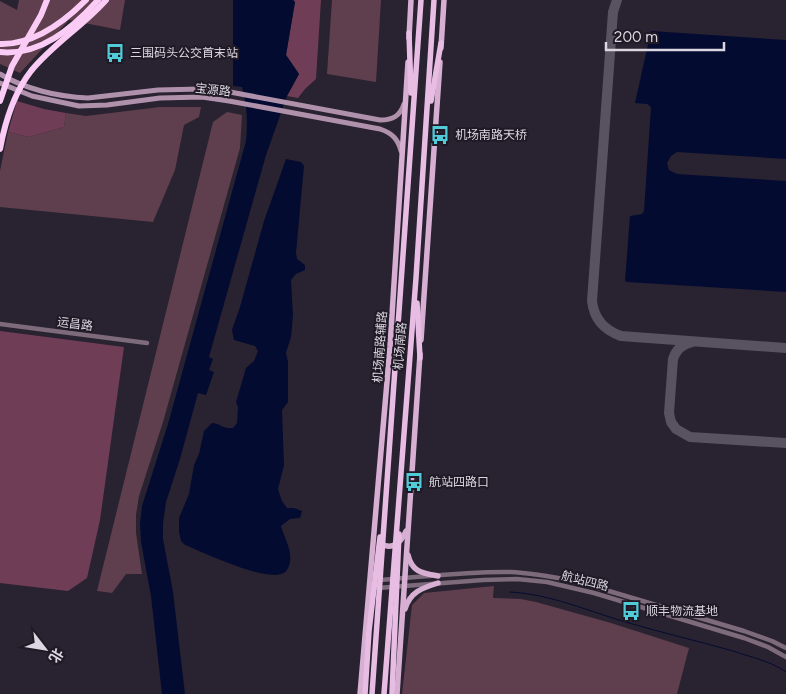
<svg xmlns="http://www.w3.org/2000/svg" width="786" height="694" font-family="Figtree,'Noto Sans SC',sans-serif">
	<rect width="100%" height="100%" fill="#292230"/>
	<g fill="#5f3f4e">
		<polygon points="19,0 125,0 120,30 69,20 20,73 0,64 0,1 17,10"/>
		<polygon points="332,0 381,0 376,82 327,74"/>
		<polygon points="160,107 201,107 199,117 184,125 175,170 153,222 0,207 0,171 8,132 29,137 64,127 66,113 86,116"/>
		<polygon points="227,112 242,115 240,148 163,422 139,496 136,515 136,533 142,574 126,574 112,593 97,591 213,122"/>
		<polygon points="494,586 493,598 521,599 536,602 611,623 689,648 677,694 402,694 412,605 424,593"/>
	</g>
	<g fill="#6f3e56">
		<polygon points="293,0 321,0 316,79 305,89 298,98 287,96 299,74 286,55 295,2"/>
		<polygon points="17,101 44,109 66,113 64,127 29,137 8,132"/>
		<polygon points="0,331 124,347 100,520 87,578 68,591 0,583"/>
	</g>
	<g fill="#040b31">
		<path d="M233,0H293L295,2L286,55L299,74L287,96L266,155L209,357L213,359L209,370L214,372L206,395L198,393L180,459L166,502L163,524V539L173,592L185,694H162L151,596L141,542L140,524L142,506L168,424L246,141C248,123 247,105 242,87L233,86Z"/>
		<polygon points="651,31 786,40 786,159 677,152 671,156 667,163 669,170 677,174 786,181 786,292 627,282 625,281 630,216 642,214 644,211 651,107 647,104 635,103"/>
		<path d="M286,159L301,162L304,166L296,253L297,259L305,265V270L296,274L291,280L293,315L291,337L286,353L288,362V402L282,410L284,465L278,489L282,501L287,508H294L302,511L300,518L290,519L281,526C284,538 296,555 287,570C276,588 201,551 185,545L181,541L179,532V518L189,494L194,465L199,454L204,431L212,423C219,423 222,429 233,428L237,423L238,407L236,402L246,368L254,361L258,351L255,346L234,340L232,330L240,307L264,221Z"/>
	</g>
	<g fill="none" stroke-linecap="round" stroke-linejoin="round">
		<path stroke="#040b31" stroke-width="1" d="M510,592C551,594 590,612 629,623C663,633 698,641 733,651C750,657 771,661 786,672"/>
		<g stroke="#595260" stroke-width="10">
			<path d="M617,0L613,12L592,301C594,319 604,330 621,336L786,348"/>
			<path d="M692,342C682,344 676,350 673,359L669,413L671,422L676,429L690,437L786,443"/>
		</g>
		<g stroke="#7d6a7b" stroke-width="4.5">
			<polyline points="0,324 147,343"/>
			<path d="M379,580C423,577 467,571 510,572C533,573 554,577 575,581L744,631L772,641L786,648"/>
			<polyline points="378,588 483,580 517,579 547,582 594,593 744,638 768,647 786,657"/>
		</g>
		<g stroke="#af91ac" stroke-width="5">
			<path d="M0,74C25,89 58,97 88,98L158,90L200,89L230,92L380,120C393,120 400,116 404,104"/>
			<path d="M0,83L32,96L79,106L107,105L160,98L202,97L229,101L380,129C392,133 398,139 401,151"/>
		</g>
		<g stroke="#d6afd2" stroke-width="5.5">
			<polyline points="409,38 411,0"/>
			<polyline points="441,48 444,0"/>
			<polyline points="421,340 440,62"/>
			<path d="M380,543C392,551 401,543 406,531"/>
			<path d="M408,555C412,572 422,573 438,576"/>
			<path d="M405,609C410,592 422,588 438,583"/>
			<polyline points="360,694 390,347 408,62"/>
			<polyline points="397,694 420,354"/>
		</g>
		<g stroke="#e8bde4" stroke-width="5.5">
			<polyline points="409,33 411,93"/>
			<polyline points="431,101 441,43"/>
			<polyline points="417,303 420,358"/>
			<polyline points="365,694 369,631 380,537"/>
			<polyline points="372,694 421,0"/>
			<polyline points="384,694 416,278 434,0"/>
			<polyline points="392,694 399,534"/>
		</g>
		<g stroke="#f9cbf5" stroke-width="6">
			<path d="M0,44C34,45 63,23 86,0"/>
			<path d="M0,52C40,56 73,28 98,0"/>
			<polyline points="0,101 12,66 41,15 47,0"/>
			<path d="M0,149C5,122 14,93 31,71C53,44 83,26 106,0"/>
		</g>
	</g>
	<defs>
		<g id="bus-bare" transform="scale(1.5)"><path d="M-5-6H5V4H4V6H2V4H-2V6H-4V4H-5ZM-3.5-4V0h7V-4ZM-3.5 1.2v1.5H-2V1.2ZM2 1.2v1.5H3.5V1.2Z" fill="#52cbd8" stroke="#201926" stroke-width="2.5" paint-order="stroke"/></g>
	</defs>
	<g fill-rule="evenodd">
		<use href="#bus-bare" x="115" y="53"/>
		<use href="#bus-bare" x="440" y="135"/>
		<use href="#bus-bare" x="414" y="482"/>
		<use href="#bus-bare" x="631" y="611"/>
	</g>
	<g text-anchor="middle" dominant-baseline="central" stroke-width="4" stroke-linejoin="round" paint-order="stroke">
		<g font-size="12" fill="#dbd7e0" stroke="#201926" text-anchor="start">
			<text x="130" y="53">三围码头公交首末站</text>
			<text x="455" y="135">机场南路天桥</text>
			<text x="429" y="482">航站四路口</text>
			<text x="646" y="611">顺丰物流基地</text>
		</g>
		<g font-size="12" fill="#dbd7e0" stroke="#201926">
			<text transform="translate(213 90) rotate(6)">宝源路</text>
			<text transform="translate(75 324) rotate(7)">运昌路</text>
			<text transform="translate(400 346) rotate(-85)">机场南路</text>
			<text transform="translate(380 347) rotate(-86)">机场南路辅路</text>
			<text transform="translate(585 581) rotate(14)">航站四路</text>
		</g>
	</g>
	<g transform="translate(45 649) rotate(121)" stroke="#201926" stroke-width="4" paint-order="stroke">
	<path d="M0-4L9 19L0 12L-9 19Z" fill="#dbd7e0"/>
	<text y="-8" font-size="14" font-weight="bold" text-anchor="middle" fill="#dbd7e0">北</text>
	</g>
	<path d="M606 42v8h118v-8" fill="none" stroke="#dbd7e0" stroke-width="2.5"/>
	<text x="614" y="42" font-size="15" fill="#dbd7e0" stroke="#201926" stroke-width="4" paint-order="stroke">200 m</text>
</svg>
